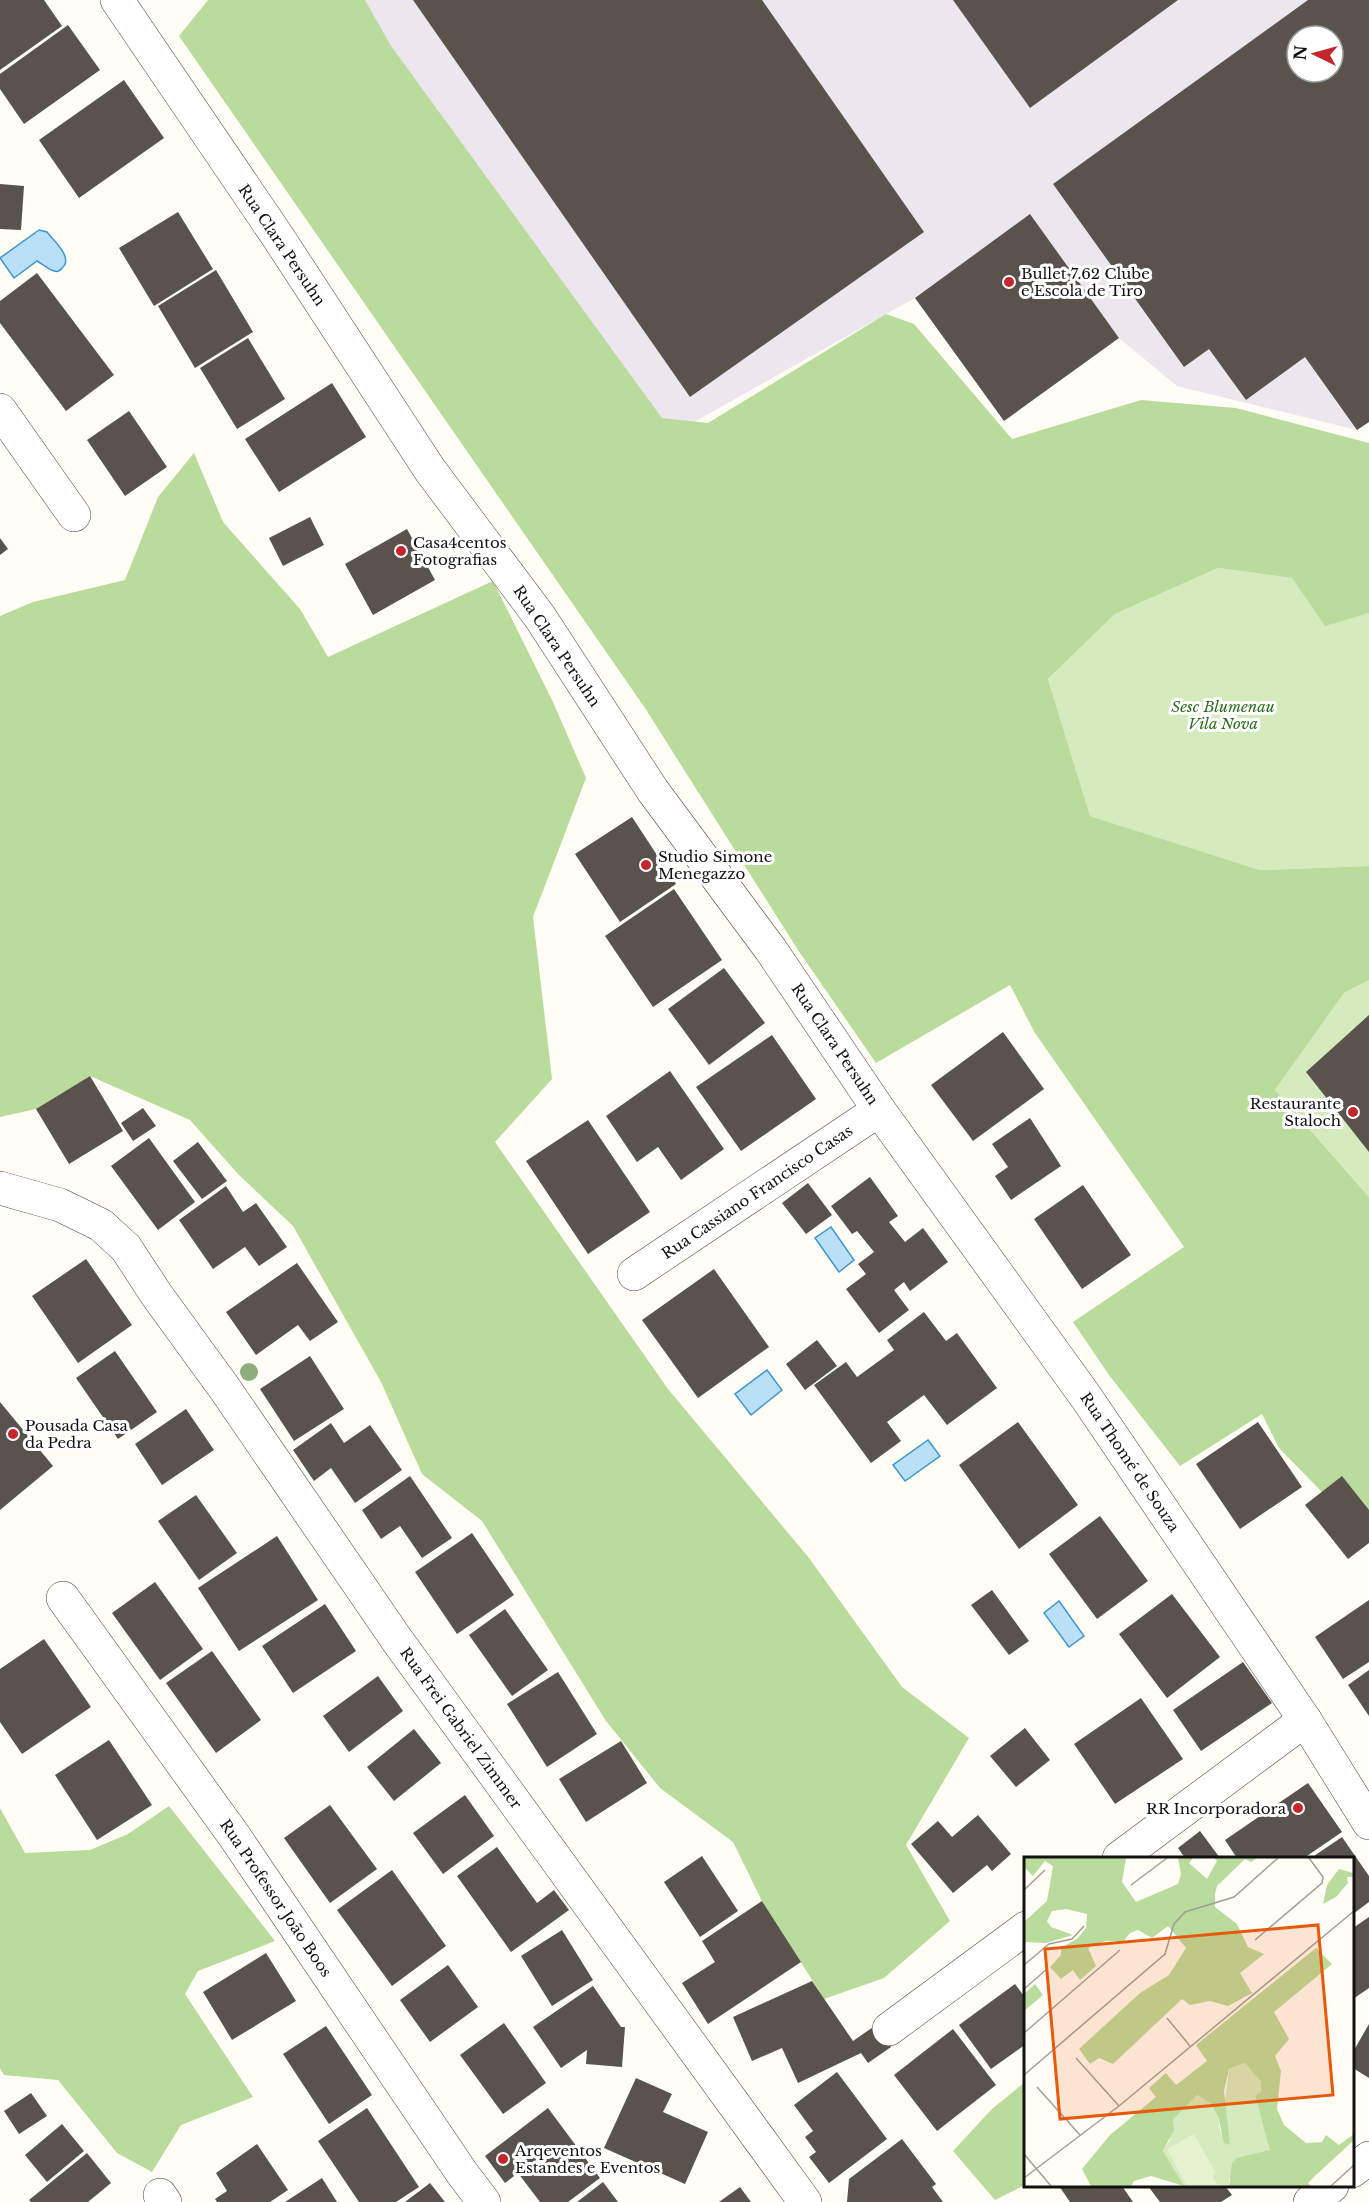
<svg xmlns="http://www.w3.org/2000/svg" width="1369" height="2202" font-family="'Libre Baskerville',serif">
	<rect width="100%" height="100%" fill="#fffdf5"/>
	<path fill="#eee6ef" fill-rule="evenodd" d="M309,0H1369V422L1357,430L1177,386L1119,338L1004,421L915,298L669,436ZM1297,36H1333V72H1297Z"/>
	<g fill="#d5ebbd">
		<polygon points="1218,568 1292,578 1325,625 1369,613 1369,866 1260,870 1090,816 1048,679 1115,614"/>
		<polygon points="1369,980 1369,1197 1275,1090 1344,993"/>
	</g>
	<g fill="#b9dc9c">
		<polygon points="208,0 365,0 391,46 662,418 708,423 886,314 914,324 1012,439 1141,400 1236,408 1369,443 1369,613 1325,626 1292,578 1218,568 1115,614 1048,679 1090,816 1260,870 1369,866 1369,980 1344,993 1275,1090 1369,1197 1369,1540 1279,1448 1262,1414 1180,1466 1109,1375 1073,1322 1184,1247 1035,1033 1010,985 876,1063 798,950 645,708 179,36"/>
		<polygon points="194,453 223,522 300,609 328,657 493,581 553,702 586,778 533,917 552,1079 495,1142 668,1389 809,1558 902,1687 969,1738 906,1845 950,1921 884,1978 824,1999 762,1901 733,1842 660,1788 606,1721 482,1521 422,1474 381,1382 293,1226 238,1174 190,1120 90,1076 36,1109 0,1117 0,616 33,602 125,580 158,497"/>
		<polygon points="169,1806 275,1941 198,1971 185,1994 253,2097 181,2125 152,2172 117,2153 58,2080 4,2075 0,2068 0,1808 25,1853 90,1850 128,1834"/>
		<polygon points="1025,2082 1025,2185 995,2200 953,2151 992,2109"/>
	</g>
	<g fill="#b9e0f7" stroke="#3f96cf" stroke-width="1.5">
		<path d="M39,230L47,232C54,241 74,258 62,268C60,271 57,272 54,271C48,269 42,264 37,261L14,278L0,258Z"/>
		<polygon points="831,1227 854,1260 839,1272 815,1238"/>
		<polygon points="767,1370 782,1390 751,1415 735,1394"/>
		<polygon points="928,1440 940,1456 905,1481 893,1465"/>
		<polygon points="1059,1601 1084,1636 1069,1647 1044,1613"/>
	</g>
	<g fill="#5a524d" fill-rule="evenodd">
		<polygon points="0,0 44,0 62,26 0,70"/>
		<polygon points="413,0 762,0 924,232 690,397"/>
		<polygon points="953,0 1178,0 1030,108"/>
		<path d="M1308,0H1369V422L1357,430L1305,357L1246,400L1209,349L1184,367L1053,184ZM1297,36H1333V72H1297Z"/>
		<polygon points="68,25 100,70 24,124 0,89 0,74"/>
		<polygon points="124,80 164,138 79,198 39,140"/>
		<polygon points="0,184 24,186 21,230 0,229"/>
		<polygon points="178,212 213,269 154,306 119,248"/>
		<polygon points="1030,214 1119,338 1004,421 915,298"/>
		<polygon points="216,270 253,332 195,368 158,306"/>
		<polygon points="37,273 114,375 66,411 0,323 0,301"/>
		<polygon points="248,338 285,399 237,429 200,368"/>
		<polygon points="332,383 366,437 279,492 245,439"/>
		<polygon points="129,411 167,467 125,496 87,440"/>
		<polygon points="310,517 324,545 283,566 269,538"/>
		<polygon points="407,529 435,580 373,615 345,564"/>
		<polygon points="0,538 8,549 0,555"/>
		<polygon points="632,817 676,884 620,922 575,854"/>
		<polygon points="674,889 722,960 653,1007 605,936"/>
		<polygon points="724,968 765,1023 709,1065 668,1009"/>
		<polygon points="1369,1015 1369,1152 1306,1072"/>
		<polygon points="1003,1032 1044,1089 973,1141 931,1085"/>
		<polygon points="772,1035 816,1099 741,1151 696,1087"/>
		<polygon points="670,1071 724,1149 681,1180 658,1147 637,1162 606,1116"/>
		<polygon points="90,1076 123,1131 69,1164 36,1109"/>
		<polygon points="143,1108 156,1126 133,1141 121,1123"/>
		<polygon points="1030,1118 1061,1166 1011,1200 995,1176 1008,1167 992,1144"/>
		<polygon points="588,1120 650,1212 588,1254 526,1161"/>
		<polygon points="149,1138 195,1202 158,1230 111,1166"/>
		<polygon points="198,1142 227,1181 202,1199 173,1161"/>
		<polygon points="870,1177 898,1216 889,1222 905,1242 923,1228 948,1262 910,1291 904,1282 894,1290 909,1310 879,1333 846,1289 866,1274 858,1264 874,1252 857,1231 852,1234 831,1206"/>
		<polygon points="808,1183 832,1215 806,1234 782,1203"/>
		<polygon points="1083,1185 1131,1255 1082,1289 1034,1219"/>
		<polygon points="226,1186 243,1212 256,1203 287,1247 259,1266 245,1247 213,1269 179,1220"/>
		<polygon points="86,1259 132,1325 78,1363 32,1296"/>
		<polygon points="297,1263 338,1322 310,1341 298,1325 256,1355 226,1312"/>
		<polygon points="714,1269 769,1347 698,1398 642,1320"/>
		<polygon points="924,1312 946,1341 957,1333 997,1388 947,1425 924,1395 887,1422 901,1441 871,1463 814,1385 846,1362 857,1377 894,1350 887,1340"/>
		<polygon points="817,1340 837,1366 805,1390 786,1364"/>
		<polygon points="115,1351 157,1412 118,1439 76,1378"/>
		<polygon points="310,1356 344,1409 294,1441 260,1389"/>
		<polygon points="0,1402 53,1466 0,1510"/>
		<polygon points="186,1409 214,1450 162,1485 135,1444"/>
		<polygon points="1018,1422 1078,1505 1019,1549 959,1465"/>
		<polygon points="1258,1422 1302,1487 1240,1529 1196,1464"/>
		<polygon points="331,1423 344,1443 370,1425 402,1470 355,1503 331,1468 314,1481 293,1450"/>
		<polygon points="410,1476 452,1538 422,1558 400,1526 381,1539 362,1510"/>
		<polygon points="1342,1476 1369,1510 1369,1543 1348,1559 1305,1505"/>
		<polygon points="196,1495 237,1553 199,1580 158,1521"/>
		<polygon points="1100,1516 1148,1581 1097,1619 1049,1554"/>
		<polygon points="472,1533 514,1595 457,1634 415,1572"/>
		<polygon points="277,1536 318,1600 239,1651 198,1588"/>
		<polygon points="155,1582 203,1649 160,1680 112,1613"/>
		<polygon points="992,1590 1029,1641 1009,1655 971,1605"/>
		<polygon points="1172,1594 1220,1657 1167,1698 1119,1634"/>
		<polygon points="1369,1600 1369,1662 1343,1679 1315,1637"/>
		<polygon points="325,1604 356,1651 293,1693 262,1646"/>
		<polygon points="505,1609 548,1670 512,1696 469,1635"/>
		<polygon points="44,1639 91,1707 22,1754 0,1722 0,1669"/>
		<polygon points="212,1651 261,1720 216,1753 166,1683"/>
		<polygon points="1243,1662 1272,1703 1201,1751 1173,1710"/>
		<polygon points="1369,1670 1369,1716 1348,1685"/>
		<polygon points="558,1672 597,1734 547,1767 507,1704"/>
		<polygon points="378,1676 403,1711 349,1752 323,1716"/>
		<polygon points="1141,1698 1183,1759 1115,1804 1074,1744"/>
		<polygon points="1025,1728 1050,1760 1016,1787 990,1756"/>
		<polygon points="414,1729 441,1763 394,1801 367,1767"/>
		<polygon points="109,1740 152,1805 97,1840 55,1775"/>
		<polygon points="621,1741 647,1783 586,1822 559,1779"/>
		<polygon points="1308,1783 1342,1832 1304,1858 1237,1858 1225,1840"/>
		<polygon points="465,1795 494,1836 443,1874 413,1833"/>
		<polygon points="330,1805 377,1869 330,1903 284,1838"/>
		<polygon points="978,1815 1011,1854 992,1871 987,1865 953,1893 911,1844 938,1821 952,1837"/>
		<polygon points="1200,1831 1220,1858 1185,1858 1178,1848"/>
		<polygon points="1342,1837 1369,1876 1369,1902 1353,1914 1353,1858 1311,1858"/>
		<polygon points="497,1847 537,1903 554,1890 569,1910 511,1952 457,1876"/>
		<polygon points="702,1856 738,1911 700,1937 664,1882"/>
		<polygon points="392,1870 446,1946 392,1986 337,1910"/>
		<polygon points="762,1901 801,1962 708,2024 682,1983 715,1962 702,1941"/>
		<polygon points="1369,1917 1369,1988 1353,1999 1353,1928"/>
		<polygon points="562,1930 593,1980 552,2006 521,1956"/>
		<polygon points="266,1953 296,2001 232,2040 203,1992"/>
		<polygon points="448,1965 478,2007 430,2042 400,2000"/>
		<polygon points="812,1981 853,2041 876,2025 891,2047 868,2063 861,2053 798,2083 782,2048 752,2061 733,2017"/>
		<polygon points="1015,1984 1026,1999 1026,2044 991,2069 959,2025"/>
		<polygon points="593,1986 621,2027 625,2027 622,2067 586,2064 587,2050 561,2068 533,2027"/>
		<polygon points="504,2023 546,2083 503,2114 460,2055"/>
		<polygon points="1369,2024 1369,2078 1353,2068 1353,2052"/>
		<polygon points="326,2026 372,2095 329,2124 283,2054"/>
		<polygon points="953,2029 996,2085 937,2131 894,2075"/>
		<polygon points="837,2072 887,2139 829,2183 809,2157 816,2152 805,2137 813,2131 794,2105"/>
		<polygon points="636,2078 672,2094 663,2112 708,2132 685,2184 604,2148"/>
		<polygon points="31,2093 47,2116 19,2134 4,2111"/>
		<polygon points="367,2108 419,2187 396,2202 359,2202 318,2141"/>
		<polygon points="548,2108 600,2178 568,2202 540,2202 518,2173 505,2183 485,2156"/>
		<polygon points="62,2124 84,2151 47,2182 25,2155"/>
		<polygon points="902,2139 936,2184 932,2187 943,2202 847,2202 849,2179"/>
		<polygon points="257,2144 288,2190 270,2202 217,2202 215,2199 227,2191 216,2173"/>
		<polygon points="87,2153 111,2183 88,2202 31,2202 29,2200"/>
		<polygon points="322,2178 337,2202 285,2202"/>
		<polygon points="603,2182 618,2202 577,2202"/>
		<polygon points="430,2183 445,2202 405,2202"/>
		<polygon points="1059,2186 1122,2186 1133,2202 1070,2202"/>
		<polygon points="1148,2186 1225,2186 1232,2195 1221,2202 1160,2202"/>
		<polygon points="740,2187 751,2202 719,2202"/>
	</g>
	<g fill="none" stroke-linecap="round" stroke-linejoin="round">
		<g stroke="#444" stroke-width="34">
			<g id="minor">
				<polyline points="117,0 278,237 430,470 540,617 653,791 771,950 879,1110 1086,1397 1305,1720 1369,1823"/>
				<polyline points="0,410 74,515"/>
				<polyline points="0,1188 60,1205 101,1225 126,1248 156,1294 225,1389 397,1640 805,2202"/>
				<polyline points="634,1274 879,1110"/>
				<polyline points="63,1598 235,1837 462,2173 484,2202"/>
				<polyline points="1119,1858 1305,1720"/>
				<polyline points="889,2029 1026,1928"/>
				<polyline points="1352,2171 1369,2158"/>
				<polyline points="160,2195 165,2202"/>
				<polyline points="1310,2202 1332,2186"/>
			</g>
		</g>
		<use href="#minor" stroke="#fff" stroke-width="33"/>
	</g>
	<circle fill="#8dad7f" cx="249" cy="1372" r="9"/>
	<g fill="#c4262e" stroke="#fff" stroke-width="2">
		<circle cx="1009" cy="282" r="6"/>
		<circle cx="401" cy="551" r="6"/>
		<circle cx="646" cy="865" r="6"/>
		<circle cx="1353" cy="1112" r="6"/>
		<circle cx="13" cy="1434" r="6"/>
		<circle cx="1298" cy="1808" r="6"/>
		<circle cx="503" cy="2159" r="6"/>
	</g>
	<g text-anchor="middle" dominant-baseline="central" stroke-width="6" stroke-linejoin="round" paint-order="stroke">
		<g font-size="15" fill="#111" stroke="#fff">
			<text transform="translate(282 245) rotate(56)">Rua Clara Persuhn</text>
			<text transform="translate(557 646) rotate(56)">Rua Clara Persuhn</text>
			<text transform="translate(835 1044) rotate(56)">Rua Clara Persuhn</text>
			<text transform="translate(757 1192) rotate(-34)">Rua Cassiano Francisco Casas</text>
			<text transform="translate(1130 1462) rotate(56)">Rua Thomé de Souza</text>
			<text transform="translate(461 1728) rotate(54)">Rua Frei Gabriel Zimmer</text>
			<text transform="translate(276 1898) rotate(56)">Rua Professor João Boos</text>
		</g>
		<g font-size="15" fill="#111" stroke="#fff" text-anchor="start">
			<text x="1021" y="273">Bullet 7.62 Clube<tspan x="1021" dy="17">e Escola de Tiro</tspan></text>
			<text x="413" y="542">Casa4centos<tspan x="413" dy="17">Fotografias</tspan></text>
			<text x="658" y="856">Studio Simone<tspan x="658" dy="17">Menegazzo</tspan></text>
			<text x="1341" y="1103" text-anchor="end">Restaurante<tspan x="1341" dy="17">Staloch</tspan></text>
			<text x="25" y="1425">Pousada Casa<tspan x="25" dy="17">da Pedra</tspan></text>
			<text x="1286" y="1808" text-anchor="end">RR Incorporadora</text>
			<text x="515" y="2150">Arqeventos<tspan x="515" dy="17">Estandes e Eventos</tspan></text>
		</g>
		<g font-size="15" font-style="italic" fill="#2f6b1f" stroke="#fff">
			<text x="1223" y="706">Sesc Blumenau<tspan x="1223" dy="17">Vila Nova</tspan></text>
		</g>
	</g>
	<g transform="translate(1024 1857)">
		<rect width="330" height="330" fill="#fffdf5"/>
		<path d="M221,206L237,225V235L231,240L247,293L223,301L205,322V329H160L139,294L146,283L149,263L173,238L186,246L194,259L197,279L205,212Z" fill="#d5ebbd"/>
		<path d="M0,1H102L98,25L112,45L154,27L157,17L154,1H169L165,6L183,22L193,4L190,1H233L227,5L221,2L193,29L191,37V50L213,67L224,90L240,97L216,116L228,136L204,149L186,144L166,148L158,142L89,207L75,201L66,207L55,192L116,136L145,118L162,91L144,69L128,81L114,73L106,76L100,84H82L64,91L72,109L56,123L49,113L37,122L26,110L37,98V91L54,81L62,71L63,57L42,52L28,54L23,64L27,70L49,78L22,86L0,85V65L23,44L29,9L21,4L9,19L0,10ZM315,12L329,16L330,20H323L324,26L312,40L299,47L303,28ZM292,91L308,107L250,155L265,182L251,199L257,214L253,252L260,268L282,286L298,285L302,278L315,288L330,277V283L292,318L284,326L287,329H205L208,306L213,301L246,293L231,239L237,235V225L221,206L205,212L200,234L206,288L200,286L194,259L186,246L173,238L149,263L150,273L139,294L160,329L127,319L110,324L107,329H67L58,312L86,278L132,240L125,231L142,216L152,228L183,204L172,188ZM11,127L19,138L0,154V137Z" fill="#b9dc9c"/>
		<path d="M170,277L192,316L188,318L194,329H163L143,292Z" fill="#e6f2cf"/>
		<path fill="none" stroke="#a09f9a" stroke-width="1.5" d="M107,28L143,1M0,33L21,13M231,83L298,26L299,20L285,1M0,108L25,87L48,82L60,69M0,132L23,112M143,161L166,189M0,176L96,93M52,201L95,249M0,218L141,97L150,67L161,55L210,40L254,1M13,230L56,278M0,297L27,329M0,321L95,249L330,54M307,329L330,308"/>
		<path fill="#e8590c" fill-opacity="0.15" stroke="#e8590c" stroke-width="3" d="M294,68L309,238L36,262L21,92Z"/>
		<rect width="330" height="330" fill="none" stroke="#111" stroke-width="3"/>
	</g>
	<g transform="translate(1315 54) rotate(275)"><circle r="28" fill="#ffffff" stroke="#a0a0a0" stroke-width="1.5"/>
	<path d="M0-4.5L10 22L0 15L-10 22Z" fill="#c4262e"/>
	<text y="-9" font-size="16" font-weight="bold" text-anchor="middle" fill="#111111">N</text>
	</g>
</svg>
